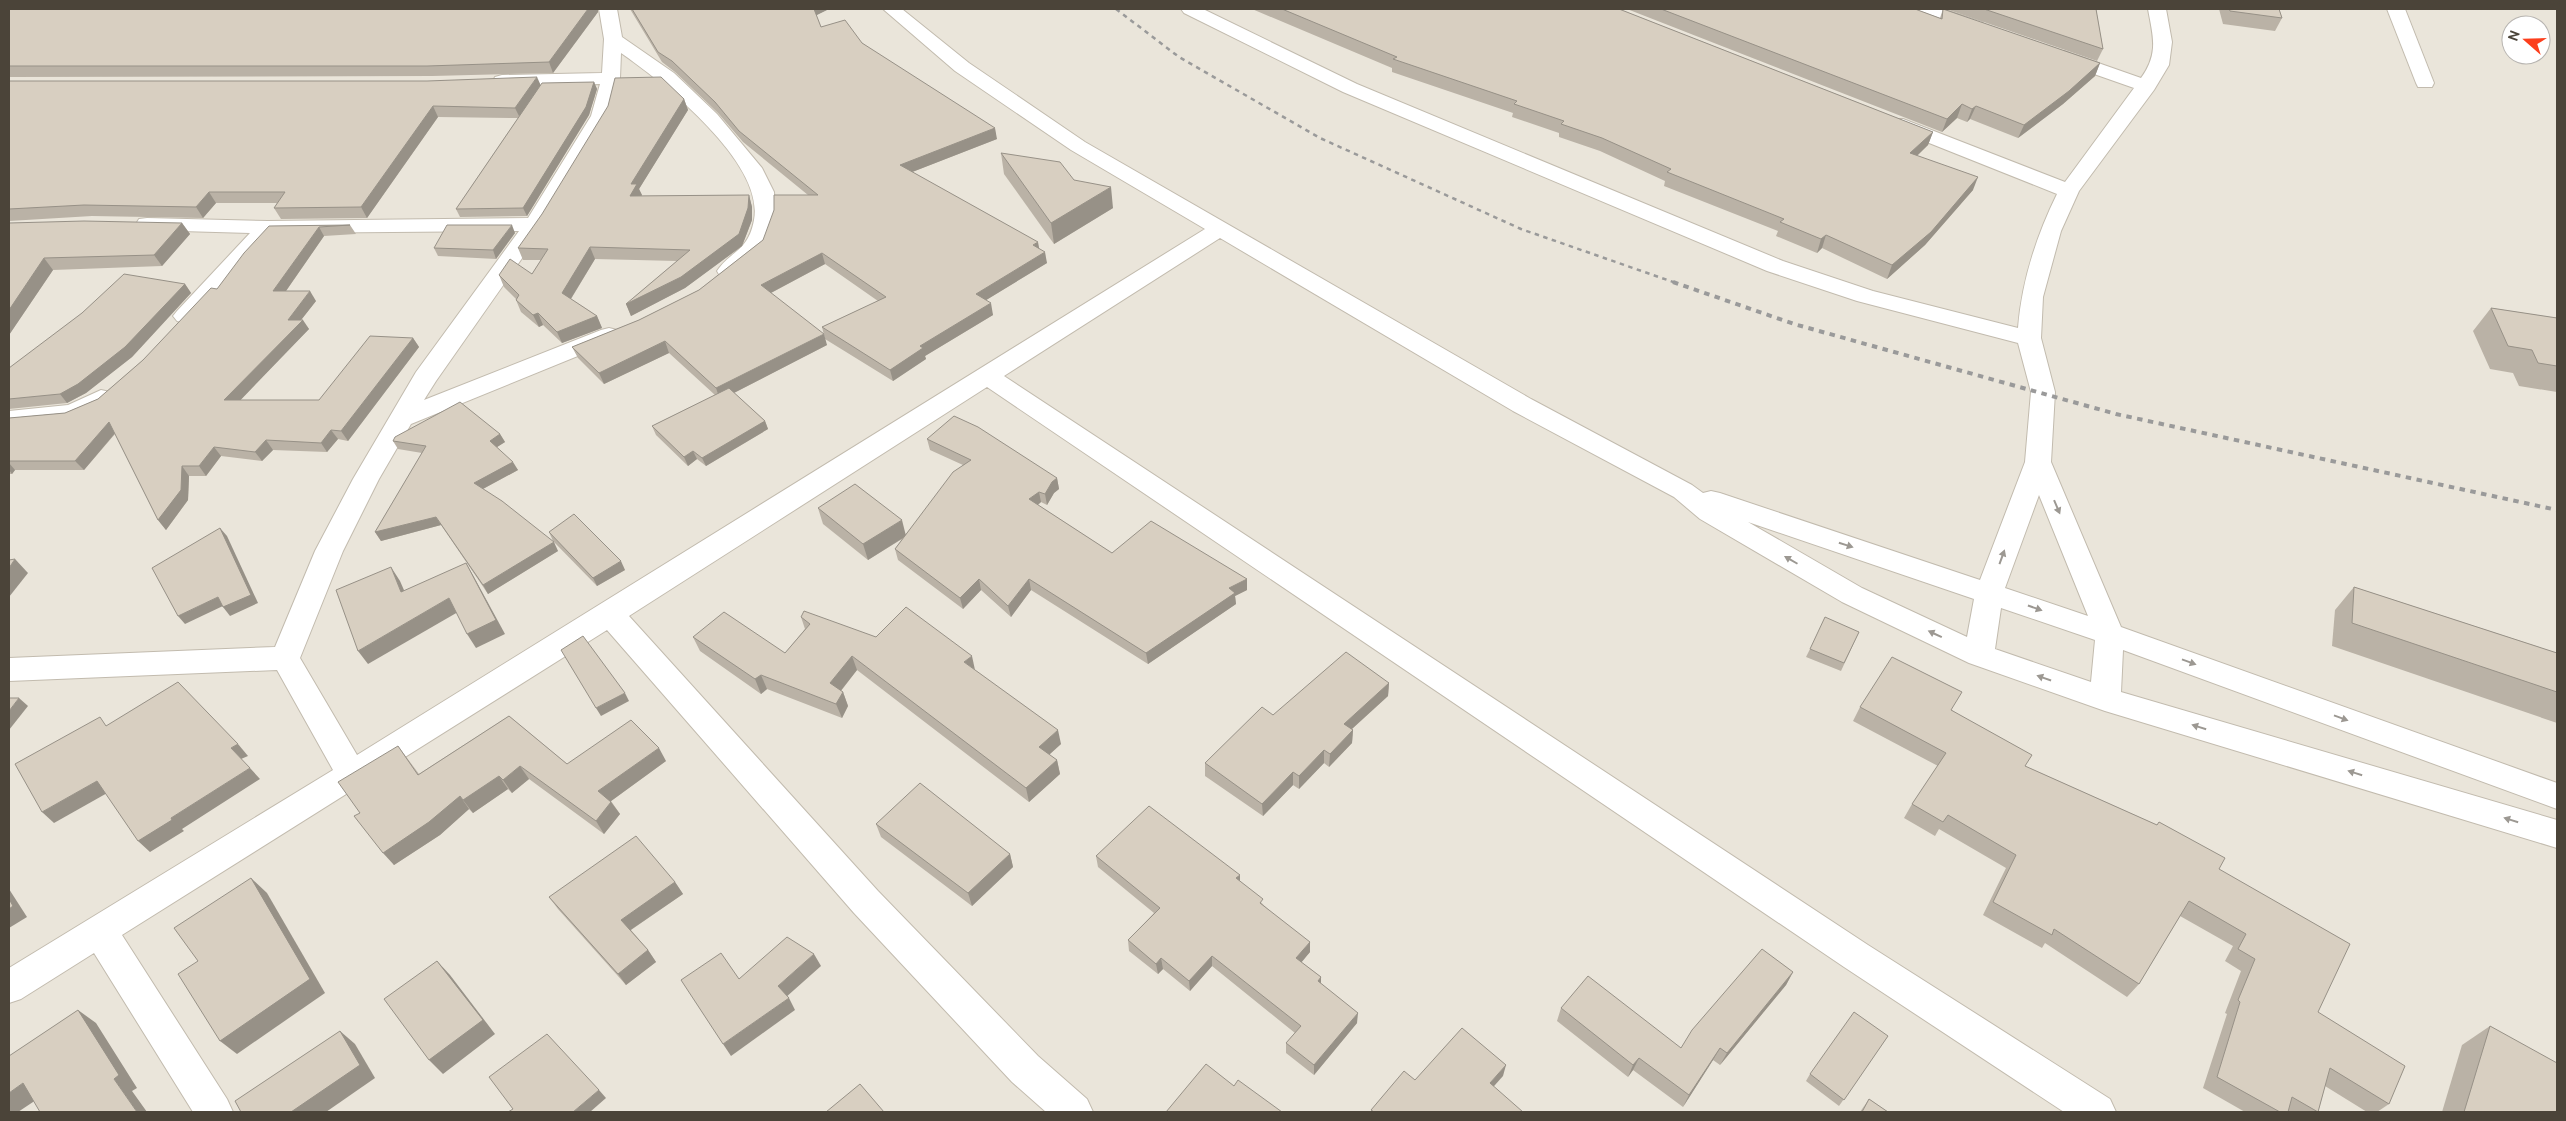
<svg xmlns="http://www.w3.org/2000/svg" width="2566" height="1121" font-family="Cabin,sans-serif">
	<rect width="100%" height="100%" fill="#f6f3ec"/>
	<path fill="#eae5da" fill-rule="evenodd" d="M9,9H2557V1112H9ZM2511,25H2541V55H2511Z"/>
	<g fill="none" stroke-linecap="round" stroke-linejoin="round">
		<g stroke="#c2bbae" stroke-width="2">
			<g id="minor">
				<path d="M599,9H617L622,37L674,73L717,114L762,168L774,192L776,220L765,250L736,276L728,278L720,276L717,271C731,250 748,252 754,220C765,163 664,83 621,53L620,78L611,116L586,160L546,224L436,381L424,400L601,330L609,328L617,330L621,335L617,340L411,424L379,479L343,551L300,658L357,755L1205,229L1071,150L955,71L883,9H902L969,63L1085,142L1531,399L1692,485L1703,493L1711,491L1720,493L1980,580L2025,462L2031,392L2018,343L1857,301L1767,271L1343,92L1184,13L1181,9H1203L1357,84L1783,261L1873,291L2018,328C2022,280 2036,237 2057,194L1889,127L1886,123L1889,119H1903L2065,182L2134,88L2057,61L2055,57L2057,53L2064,51L2141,78C2159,53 2153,37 2148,9H2166L2172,42L2169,65L2154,90L2079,191L2061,231L2043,297L2041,338L2055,392L2051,462L2121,627L2557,783V809L2123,650L2121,692L2557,820V848L2105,711L1969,663L1842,602L1700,519L1674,497L1513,411L1220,238L1004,376L1868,945L2110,1099L2116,1112H2064L1844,967L987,387L629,616L878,891L1038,1056L1087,1099L1093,1112H1046L1012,1082L854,913L607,630L122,935L227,1099L233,1112H193L94,953L21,999L9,1003V968L333,770L277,670L9,681V658L275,647L315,551L353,479L416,372L519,231L274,233L193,321L185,323L177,321L173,316L177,311L250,233L147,230L139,229L136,224L139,219L147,218L268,221L528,218L591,116L600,84L502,87L495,85L493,81L495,77L502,75L602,73L604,39ZM2039,495L2088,616L2005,588ZM1748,522L1974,599L1967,637L1862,588ZM2001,608L2095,640L2091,682L1995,649Z"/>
				<polygon points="1916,9 1942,9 1982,22 1985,26 1982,30 1976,31 1919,13"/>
				<polygon points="2387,9 2405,9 2434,83 2432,87 2418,87 2416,83"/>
				<path d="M101,390L110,392L113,398C96,425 38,425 9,427V411L68,405Z"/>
			</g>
		</g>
		<use href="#minor" fill="#fff" fill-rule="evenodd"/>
		<polyline stroke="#9a9a9a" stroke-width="2.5" stroke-dasharray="4.5 4.5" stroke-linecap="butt" points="1116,9 1179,57 1320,138 1521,229 1676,283"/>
		<polyline stroke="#9a9a9a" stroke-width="4" stroke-dasharray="5.5 5.5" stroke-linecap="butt" points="1673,282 1794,324 2116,414 2557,510"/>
	</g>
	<g fill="#bab2a6">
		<polygon points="9,9 598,9 598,12 553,73 432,76 9,77"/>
		<polygon points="630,9 829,9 816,15 821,27 862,43 997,139 912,172 1039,248 1047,263 986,300 993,315 925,356 926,359 893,381 825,339 822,327 878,301 825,264 771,293 827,345 734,393 765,421 768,429 706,466 697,459 688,466 656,435 652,426 715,395 669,353 604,384 578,358 572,347 639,320 699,290 763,240 808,195 743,142 718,113 675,72 662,62"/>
		<polygon points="1252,9 1619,9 1933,132 1928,145 1917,156 1973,190 1925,245 1887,279 1822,248 1817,253 1776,236 1778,231 1664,186 1665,181 1600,151 1559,137 1559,133 1512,117 1513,113 1392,72 1392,68"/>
		<polygon points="1627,9 1915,9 1940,18 1943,9 2100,63 2095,76 2063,104 2018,138 1970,119 1967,122 1957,118 1942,132"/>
		<polygon points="1946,9 2096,9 2103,49 2097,61"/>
		<polygon points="2219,9 2279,9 2282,18 2275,31 2223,24"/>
		<polygon points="9,81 540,85 594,82 597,89 589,115 527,216 460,217 456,209 518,118 438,117 367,218 281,219 274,208 277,203 216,203 203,218 92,216 9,221"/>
		<polygon points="684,99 688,110 639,189 642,195 641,196 749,195 752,207 752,220 742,246 685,288 631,316 626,304 677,261 595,259 571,299 597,316 602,328 562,343 543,325 539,327 521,312 516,300 516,299 504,287 499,275 532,274 541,260 523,260 518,248"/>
		<polygon points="1001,153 1074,180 1113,208 1054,244 1004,174"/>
		<polygon points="9,223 182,223 190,234 162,266 53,270 9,335"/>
		<polygon points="350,225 356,234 324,236 286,291 316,301 301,320 309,329 240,400 319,400 413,338 419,347 348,441 338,439 327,452 273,450 262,461 221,456 206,476 189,476 188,500 166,530 158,520 115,434 84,470 15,470 12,474 9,474 9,418 65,413 98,399 143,360 217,289 269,226"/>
		<polygon points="515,233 496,259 438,256 434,248"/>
		<polygon points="185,284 191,293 132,357 86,393 67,403 9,409 9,410 9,368"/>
		<polygon points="2491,308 2557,318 2557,392 2519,386 2513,373 2490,369 2473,331"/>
		<polygon points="500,434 505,442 497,447 518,470 483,489 558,551 488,594 441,525 381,541 375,532 422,453 398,449 393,441"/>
		<polygon points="927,439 1057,478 1059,489 1054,493 1047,505 1041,502 1038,505 1112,553 1247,579 1247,590 1235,596 1236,604 1148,664 1031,590 1011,617 981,590 963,609 898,560 895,549 902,539 868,560 823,524 818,508 906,534 963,465 930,450"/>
		<polygon points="549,532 625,570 597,586 553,541"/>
		<polygon points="2354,587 2557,653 2557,723 2332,646 2335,610"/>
		<polygon points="801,617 876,637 975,670 1061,744 1049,755 1057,760 1060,774 1029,802 857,670 841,691 843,692 848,706 842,718 767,689 761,694 700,651 693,637 785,653 805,629"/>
		<polygon points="1859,632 1841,671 1806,657 1810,649"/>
		<polygon points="1389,683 1388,696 1352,729 1353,730 1352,743 1329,767 1324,763 1299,789 1293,785 1263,816 1205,776 1205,763 1273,715"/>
		<polygon points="1860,707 1952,710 2025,766 2157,825 2159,822 2219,869 2318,1012 2389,1104 2377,1112 2367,1112 2325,1086 2318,1112 2245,1112 2203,1088 2227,1014 2225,1013 2241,971 2225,961 2233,946 2180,916 2139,984 2127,997 2045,943 2042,948 1983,915 2006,868 1939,829 1935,836 1904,818 1912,804 1938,766 1853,721"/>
		<polygon points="509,716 567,764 666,761 611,801 620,814 604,834 529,779 512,793 508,789 473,813 469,809 440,835 394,865 360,813 398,746 419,774"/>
		<polygon points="876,824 1010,854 1013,867 972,906 881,837"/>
		<polygon points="1096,856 1240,875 1240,881 1310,952 1301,962 1321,977 1321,984 1357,1023 1314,1075 1286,1053 1286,1043 1295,1033 1212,966 1190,991 1163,969 1158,974 1129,951 1128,940 1154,913 1098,867"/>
		<polygon points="675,882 683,894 631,930 648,950 656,962 626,985 558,909 549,897"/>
		<polygon points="1793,972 1786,985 1720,1065 1713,1060 1683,1107 1633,1070 1628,1077 1557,1021 1561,1008 1681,1048"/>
		<polygon points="2490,1026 2557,1112 2442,1112 2462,1045"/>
		<polygon points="1888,1036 1839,1106 1806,1081 1810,1074"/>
		<polygon points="1869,1099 1888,1112 1860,1112"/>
	</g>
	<g fill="#979187">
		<polygon points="588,9 598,9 598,12 553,73 549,62"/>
		<polygon points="813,9 829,9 815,16"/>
		<polygon points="2100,63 2095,76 2063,104 2018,138 2024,125"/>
		<polygon points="537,77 542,88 520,118 515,108"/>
		<polygon points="594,82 597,89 589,115 527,216 523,208"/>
		<polygon points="684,99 688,110 639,189 642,195 634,207 630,196 631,184"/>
		<polygon points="1962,104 1957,118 1942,132 1947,119"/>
		<polygon points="433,106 438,117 367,218 361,207"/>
		<polygon points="1976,106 1970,119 1967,122 1972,109"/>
		<polygon points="995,128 997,139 902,176 900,165"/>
		<polygon points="1933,132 1928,145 1905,167 1910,153"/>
		<polygon points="1978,177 1973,190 1925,245 1887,279 1892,265"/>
		<polygon points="1111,187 1113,208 1054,244 1051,223"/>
		<polygon points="209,192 216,203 203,218 196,207"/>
		<polygon points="749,195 752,207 752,220 742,246 685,288 631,316 626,304 681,277"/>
		<polygon points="182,223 190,234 162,266 154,255"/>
		<polygon points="512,225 515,233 496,259 493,250"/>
		<polygon points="319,227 324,236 279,301 273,291"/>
		<polygon points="1826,235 1822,248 1817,253 1821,239"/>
		<polygon points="1038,242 1040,253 1033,245"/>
		<polygon points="590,247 595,259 567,305 562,293"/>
		<polygon points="1045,252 1047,263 978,305 976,294"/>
		<polygon points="822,253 825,264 765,296 761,285"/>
		<polygon points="44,258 53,270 9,335 9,310"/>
		<polygon points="185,284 191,293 132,357 86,393 67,403 60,394"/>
		<polygon points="310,291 316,301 294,329 288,320"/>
		<polygon points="991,303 993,315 925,356 926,359 893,381 890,370 920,346"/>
		<polygon points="538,313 543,325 539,327 533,315"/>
		<polygon points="597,316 602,328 562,343 557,332"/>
		<polygon points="303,320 309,329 231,410 224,400"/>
		<polygon points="824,334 827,345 720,400 716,388"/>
		<polygon points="413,338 419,347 348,441 341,431"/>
		<polygon points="665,341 669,353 604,384 599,373"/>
		<polygon points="765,421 768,429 706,466 702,458"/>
		<polygon points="109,422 116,432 84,470 75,461"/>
		<polygon points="331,430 338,439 327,452 321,443"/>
		<polygon points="500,434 505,442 494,449 490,441"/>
		<polygon points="266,440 273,450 262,461 255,452"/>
		<polygon points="214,447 221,456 206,476 199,466"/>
		<polygon points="693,451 697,459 688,466 684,457"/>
		<polygon points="513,462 518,470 479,491 474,483"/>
		<polygon points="9,463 15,470 12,474 9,470"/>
		<polygon points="182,466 189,476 188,500 166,530 158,520"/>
		<polygon points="1057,478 1059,489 1054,493 1047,505 1045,494 1052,482"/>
		<polygon points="1039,492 1041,502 1031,510 1029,499"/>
		<polygon points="436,517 441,525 381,541 375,532"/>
		<polygon points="902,520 906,536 868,560 863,544"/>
		<polygon points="220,528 227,536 258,603 230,616 223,607"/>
		<polygon points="554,542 558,551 488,594 483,585"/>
		<polygon points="15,559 28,573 9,597 9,568"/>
		<polygon points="621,561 625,570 597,586 593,578"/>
		<polygon points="466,563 474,577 505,634 476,648 467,634"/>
		<polygon points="391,567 400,581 411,606 401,592"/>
		<polygon points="979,579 981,590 963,609 960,598"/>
		<polygon points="1029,579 1031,590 1011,617 1008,606"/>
		<polygon points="1247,579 1247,590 1235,596 1236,604 1148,664 1146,653 1229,588"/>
		<polygon points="218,597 225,605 185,624 178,616"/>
		<polygon points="449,598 458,612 368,664 358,651"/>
		<polygon points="852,656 857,670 835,698 830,683"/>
		<polygon points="972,656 975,670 964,662"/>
		<polygon points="761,675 767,689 761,694 755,679"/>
		<polygon points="1389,683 1388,696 1343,737 1344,724"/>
		<polygon points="843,692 848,706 842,718 836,704"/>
		<polygon points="625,693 629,701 601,716 596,708"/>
		<polygon points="19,698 28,706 9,730 9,711"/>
		<polygon points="1058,730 1061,744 1042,761 1039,747"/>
		<polygon points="1353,730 1352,743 1329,767 1330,754"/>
		<polygon points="238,744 248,756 241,759 231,748"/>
		<polygon points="659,748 666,761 607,804 598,791"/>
		<polygon points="1324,750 1324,763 1299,789 1299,776"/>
		<polygon points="1057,760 1060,774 1029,802 1026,788"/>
		<polygon points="520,766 529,779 512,793 503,780"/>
		<polygon points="250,768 260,779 182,829 184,831 150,852 138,841 171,818"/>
		<polygon points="1293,772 1293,785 1263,816 1262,804"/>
		<polygon points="499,776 508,789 473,813 463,800"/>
		<polygon points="97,781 109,792 54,823 42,812"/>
		<polygon points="460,796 469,809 440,835 394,865 383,853"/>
		<polygon points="611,802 620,814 604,834 596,821"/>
		<polygon points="1010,854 1013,867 972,906 968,893"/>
		<polygon points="1240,875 1240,886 1236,878"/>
		<polygon points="251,878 267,893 325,993 237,1054 220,1041"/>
		<polygon points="675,882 683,894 629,931 621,920"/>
		<polygon points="9,889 27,917 9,928"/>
		<polygon points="1310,942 1310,952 1296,969 1296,958"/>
		<polygon points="648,950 656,962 626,985 618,974"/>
		<polygon points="814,954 821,966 785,998 778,986"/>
		<polygon points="1212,956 1212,966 1190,991 1189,981"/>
		<polygon points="1161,958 1163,969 1158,974 1156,964"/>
		<polygon points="437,961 450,975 495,1034 443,1074 429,1060"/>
		<polygon points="1793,972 1786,985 1720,1065 1727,1053"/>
		<polygon points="1321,977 1321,988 1318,981"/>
		<polygon points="789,998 795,1010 731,1056 723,1044"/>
		<polygon points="78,1010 96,1023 137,1088 132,1091 147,1112 137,1112 114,1079"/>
		<polygon points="1358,1013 1357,1023 1314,1075 1314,1065"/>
		<polygon points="340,1031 355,1044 375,1078 326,1112 291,1112"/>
		<polygon points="1720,1048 1713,1060 1683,1107 1689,1095"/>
		<polygon points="1639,1058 1633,1070 1628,1077 1633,1065"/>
		<polygon points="1506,1065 1503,1076 1487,1094 1490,1083"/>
		<polygon points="23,1083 42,1096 18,1112 9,1112 9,1093"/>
		<polygon points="599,1090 606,1098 590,1112 573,1112"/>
	</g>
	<g fill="#d8cfc1" stroke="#979187">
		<polygon points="9,9 588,9 549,62 427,66 9,66"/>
		<polygon points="632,9 814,9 821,27 845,20 862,43 995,128 900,165 1038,242 1033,245 1045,252 976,294 991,303 920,346 923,348 890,370 822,327 886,297 822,253 761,285 824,334 716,388 665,341 599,373 572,347 639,320 699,290 763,240 774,210 774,195 818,195 739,131 715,102 672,61 658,52"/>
		<polygon points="1282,9 1619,9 1933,132 1910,153 1978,177 1931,232 1892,265 1826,235 1821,239 1780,222 1784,219 1667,172 1671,169 1602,138 1561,124 1564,121 1514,104 1517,101 1393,59 1397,57"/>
		<polygon points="1661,9 1915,9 1942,19 1943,9 2100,63 2069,91 2024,125 1976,106 1972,109 1962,104 1947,119"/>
		<polygon points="1984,9 2096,9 2103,49"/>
		<polygon points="2229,9 2279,9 2282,18 2230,11"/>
		<polygon points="537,77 515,108 433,106 361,207 274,208 285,192 209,192 196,207 84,205 9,209 9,81 427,81"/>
		<polygon points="661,77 684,99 631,184 637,184 630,196 749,195 748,208 739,234 681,277 626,304 690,250 590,247 562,293 597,316 557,332 538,313 533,315 516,300 519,295 499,275 510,259 532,274 548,249 518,248 542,214 608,106 615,78"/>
		<polygon points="594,82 586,107 523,208 456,209 542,83"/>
		<polygon points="1001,153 1060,162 1074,180 1111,187 1051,223"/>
		<polygon points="84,221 182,223 154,255 44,258 9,310 9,223"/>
		<polygon points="350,225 319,227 273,291 310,291 288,320 303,320 224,400 319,400 370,336 413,338 341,431 331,430 321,443 266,440 255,452 214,447 199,466 182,466 181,490 158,520 109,422 75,461 9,461 9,418 65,413 98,399 143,360 211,288 217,289 244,253 269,226"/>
		<polygon points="447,225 512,225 493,250 434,248"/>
		<polygon points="124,274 185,284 125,347 78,384 60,394 9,399 9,368 82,313"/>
		<polygon points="2491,308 2557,318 2557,366 2538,363 2532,350 2508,346"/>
		<polygon points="729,388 765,421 702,458 693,451 684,457 652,426"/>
		<polygon points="460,402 500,434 490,441 513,462 474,483 502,501 554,542 483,585 436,517 375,532 426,446 393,441 395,437"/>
		<polygon points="954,416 978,427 1057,478 1052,482 1045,494 1039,492 1029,499 1112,553 1151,521 1247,579 1229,588 1235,593 1146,653 1029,579 1008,606 979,579 960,598 895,549 953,472 971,460 927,439"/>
		<polygon points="855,484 902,520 863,544 818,508"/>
		<polygon points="574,514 621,561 593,578 549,532"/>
		<polygon points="220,528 251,595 223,607 218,597 178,616 152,568"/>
		<polygon points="15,559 9,568 9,560"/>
		<polygon points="466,563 496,620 467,634 449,598 358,651 336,590 391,567 401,592"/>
		<polygon points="2354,587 2557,653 2557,692 2352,623"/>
		<polygon points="906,607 972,656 964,662 1058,730 1039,747 1057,760 1026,788 852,656 830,683 843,692 836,704 761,675 755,679 693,637 724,612 785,653 810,624 801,617 804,611 876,637"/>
		<polygon points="1825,617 1859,632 1844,663 1810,649"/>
		<polygon points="583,636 625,693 596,708 561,650"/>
		<polygon points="1346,652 1389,683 1344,724 1353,730 1330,754 1324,750 1299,776 1293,772 1262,804 1205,763 1262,707 1273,715"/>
		<polygon points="1892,657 1962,692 1951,710 2032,755 2025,766 2157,825 2159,822 2225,858 2219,869 2350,944 2318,1012 2405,1066 2389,1104 2330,1068 2318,1112 2292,1097 2288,1112 2280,1112 2217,1077 2240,1002 2238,1000 2255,959 2238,949 2246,934 2189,901 2139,984 2054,929 2052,935 1993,902 2016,855 1948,815 1943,822 1912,804 1946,753 1860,707"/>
		<polygon points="178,682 238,744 231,748 250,768 171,818 172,820 138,841 97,781 42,812 15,764 100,717 106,726"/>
		<polygon points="9,698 19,698 9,711"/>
		<polygon points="509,716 567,764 631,720 659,748 598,791 611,802 596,821 520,766 503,780 499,776 463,800 460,796 429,822 383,853 354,816 360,813 338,782 398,746 418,775"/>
		<polygon points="920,783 1010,854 968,893 876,824"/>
		<polygon points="1149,806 1240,875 1236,878 1263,899 1260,903 1310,942 1296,958 1321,977 1318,981 1358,1013 1314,1065 1286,1043 1301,1026 1212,956 1189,981 1161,958 1156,964 1128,940 1160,908 1096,856"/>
		<polygon points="636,836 675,882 621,920 648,950 618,974 549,897"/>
		<polygon points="251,878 310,979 220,1041 178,974 198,961 174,928"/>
		<polygon points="9,899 13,906 9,909"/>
		<polygon points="787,937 814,954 778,986 789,998 723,1044 681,980 721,953 739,979"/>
		<polygon points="1762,949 1793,972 1727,1053 1720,1048 1689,1095 1639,1058 1633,1065 1561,1008 1588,976 1681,1048 1692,1030"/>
		<polygon points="437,961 483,1020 429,1060 384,999"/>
		<polygon points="78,1010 119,1075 114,1079 137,1112 40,1112 23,1083 9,1093 9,1056"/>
		<polygon points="1854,1012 1888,1036 1844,1100 1810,1074"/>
		<polygon points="2490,1026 2557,1063 2557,1112 2464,1112"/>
		<polygon points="1462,1028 1506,1065 1490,1083 1523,1112 1374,1112 1371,1110 1404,1071 1415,1080"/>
		<polygon points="340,1031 360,1065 291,1112 241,1112 235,1101"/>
		<polygon points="547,1034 599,1090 573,1112 508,1112 513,1109 489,1077"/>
		<polygon points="1206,1064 1234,1086 1238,1080 1282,1112 1166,1112"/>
		<polygon points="860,1084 884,1112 826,1112"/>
		<polygon points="1869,1099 1888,1112 1862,1112"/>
	</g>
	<defs><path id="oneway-solid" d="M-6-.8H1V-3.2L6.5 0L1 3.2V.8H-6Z" transform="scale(1.25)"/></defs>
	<g fill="#9c9892">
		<use href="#oneway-solid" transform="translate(2057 507) rotate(67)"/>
		<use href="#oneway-solid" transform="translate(1846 545) rotate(18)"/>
		<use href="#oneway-solid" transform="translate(2002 557) rotate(-70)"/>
		<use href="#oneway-solid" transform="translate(1791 560) rotate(-150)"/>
		<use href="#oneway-solid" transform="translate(2035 608) rotate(19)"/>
		<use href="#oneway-solid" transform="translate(1935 634) rotate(-155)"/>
		<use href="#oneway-solid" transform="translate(2189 662) rotate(20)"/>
		<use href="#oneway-solid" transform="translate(2044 678) rotate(-161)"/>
		<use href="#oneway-solid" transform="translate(2341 718) rotate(20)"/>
		<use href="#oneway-solid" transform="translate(2199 727) rotate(-163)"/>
		<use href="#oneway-solid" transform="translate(2355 773) rotate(-163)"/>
		<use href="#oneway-solid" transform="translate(2511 820) rotate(-163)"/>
	</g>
	<rect width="2566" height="1121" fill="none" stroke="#4b4439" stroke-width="20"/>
	<g transform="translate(2526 40) rotate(290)"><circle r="24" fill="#ffffff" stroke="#b7b4b0"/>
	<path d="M0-4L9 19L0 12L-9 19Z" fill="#fc3f1d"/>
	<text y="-8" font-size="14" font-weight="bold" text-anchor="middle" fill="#4b4439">N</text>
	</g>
</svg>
